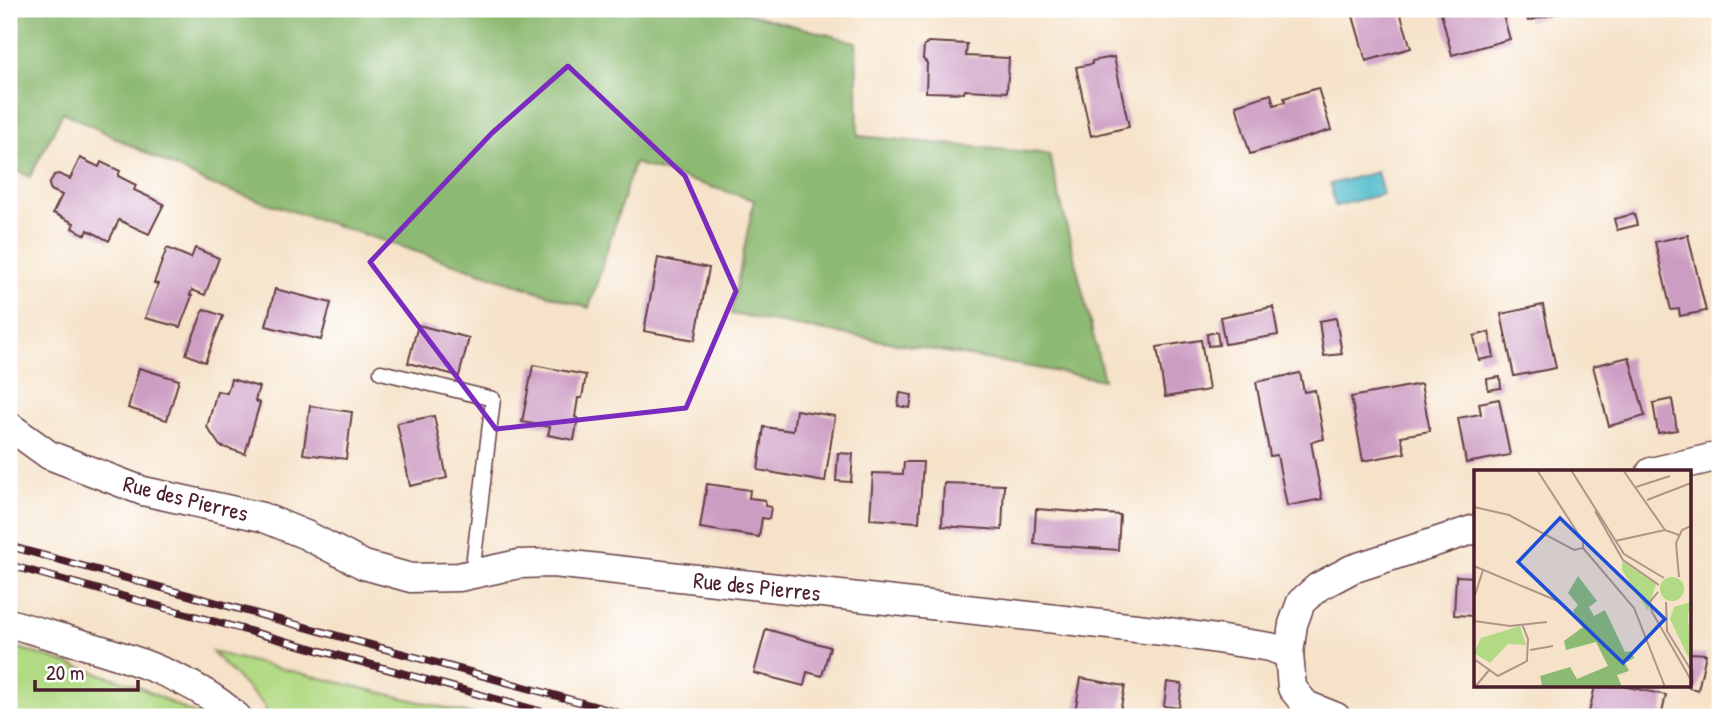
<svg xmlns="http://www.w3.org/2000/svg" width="1729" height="726" font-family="'Patrick Hand',sans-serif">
	<rect width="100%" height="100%" fill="#fff"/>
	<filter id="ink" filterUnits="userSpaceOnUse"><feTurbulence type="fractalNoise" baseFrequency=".0143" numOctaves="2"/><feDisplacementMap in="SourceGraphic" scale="14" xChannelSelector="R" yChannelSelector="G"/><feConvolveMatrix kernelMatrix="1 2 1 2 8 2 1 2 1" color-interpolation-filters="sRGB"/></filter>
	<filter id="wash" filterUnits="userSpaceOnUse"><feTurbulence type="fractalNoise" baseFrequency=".00686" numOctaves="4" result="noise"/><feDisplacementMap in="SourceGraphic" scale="28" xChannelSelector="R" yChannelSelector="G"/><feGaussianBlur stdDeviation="1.57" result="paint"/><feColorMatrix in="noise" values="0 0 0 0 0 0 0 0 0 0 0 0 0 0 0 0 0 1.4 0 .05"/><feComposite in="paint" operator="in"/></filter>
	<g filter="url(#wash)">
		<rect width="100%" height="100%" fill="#f5e2c8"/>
		<g fill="#b2da84" stroke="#7e7c58" stroke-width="2">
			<polygon points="9,645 135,685 200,717 17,717 9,708"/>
			<polygon points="212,652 483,717 269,717 263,704"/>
		</g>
		<polygon fill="#8dba72" stroke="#6c6c4e" stroke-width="2" points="9,9 730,9 856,42 858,136 1049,154 1104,380 731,314 754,200 634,163 589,308 209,184 63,112 30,177 9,167"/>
		<polygon fill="#4cb9c7" stroke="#4b6c79" stroke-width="2" points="1377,172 1383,194 1335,206 1330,184"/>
		<g id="blocks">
			<g fill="#cc9cc2">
				<polygon points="1351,9 1399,9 1411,48 1366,61"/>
				<polygon points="1440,9 1501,9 1510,39 1452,55"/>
				<polygon points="1525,9 1569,9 1569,10 1528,21"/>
				<polygon points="928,42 967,44 966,56 1009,58 1007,92 965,90 964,93 926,92 927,63 923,59 924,46"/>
				<polygon points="1114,57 1129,127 1091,136 1076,67 1092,64 1092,61"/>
				<polygon points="1318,88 1331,130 1250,154 1236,105 1271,94 1274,105 1285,102 1284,98"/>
				<polygon points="80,158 99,167 101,162 120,171 118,176 136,185 134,190 164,204 149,234 119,220 109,241 88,230 86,235 72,228 74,223 53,213 62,195 51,190 49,185 54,175 59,174 70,179"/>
				<polygon points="1634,214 1637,225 1617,230 1614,219"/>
				<polygon points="1688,235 1706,311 1680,316 1679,309 1671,310 1655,242"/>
				<polygon points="167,248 191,258 195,248 219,258 205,295 192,290 190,295 192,296 180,327 145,318 158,284 154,283"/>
				<polygon points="658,258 709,268 695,340 644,331"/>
				<polygon points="275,289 331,303 321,340 266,326"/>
				<polygon points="1543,305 1556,368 1514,376 1501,314"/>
				<polygon points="1273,307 1278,335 1225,344 1220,317"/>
				<polygon points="204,309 223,316 205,362 186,354"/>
				<polygon points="1336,318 1342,354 1324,356 1319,321"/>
				<polygon points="418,325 469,338 459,376 408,363"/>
				<polygon points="1217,332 1219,345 1208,346 1207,334"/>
				<polygon points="1489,332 1494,357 1479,360 1474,336"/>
				<polygon points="1201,340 1209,390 1165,397 1157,347"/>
				<polygon points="1629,357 1645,416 1609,426 1593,366"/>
				<polygon points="533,365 586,375 582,398 578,398 575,417 578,418 574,440 548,435 550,427 522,422"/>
				<polygon points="139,368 179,380 167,420 128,408"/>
				<polygon points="1300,373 1304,392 1315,390 1324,439 1311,442 1322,499 1287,506 1277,455 1270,456 1256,382"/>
				<polygon points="1500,377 1501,388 1488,390 1487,379"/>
				<polygon points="231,379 259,387 255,401 260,403 245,454 220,446 207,427 217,391 227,393"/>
				<polygon points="1421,384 1430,431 1401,436 1405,453 1363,461 1351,397"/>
				<polygon points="900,393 912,395 910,408 898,406"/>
				<polygon points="1499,399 1510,455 1466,463 1458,418 1481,414 1479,403"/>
				<polygon points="1672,399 1677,430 1658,433 1653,403"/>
				<polygon points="310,406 352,412 346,459 303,454"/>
				<polygon points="796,410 835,416 825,482 758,470 764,427 793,431"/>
				<polygon points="434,416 447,478 410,486 397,423"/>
				<polygon points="838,453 853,454 851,482 836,481"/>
				<polygon points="904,462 923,462 919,522 870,519 873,473 903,474"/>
				<polygon points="944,483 1004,485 1002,530 942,526"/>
				<polygon points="707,484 750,490 749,498 765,500 765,506 771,507 769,519 762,518 759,537 700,528"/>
				<polygon points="1036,509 1120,515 1118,550 1034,544"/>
				<polygon points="1456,576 1475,577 1475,616 1454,615"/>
				<polygon points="766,629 830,647 822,676 807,672 804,686 754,673"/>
				<polygon points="1689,653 1706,654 1698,690 1689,688"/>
				<polygon points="1081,678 1125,686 1119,717 1074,717"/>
				<polygon points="1167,682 1182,684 1179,708 1164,706"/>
				<polygon points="1595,686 1623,686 1666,695 1661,717 1588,717"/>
			</g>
		</g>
	</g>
	<g filter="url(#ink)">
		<use href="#blocks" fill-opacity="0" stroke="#643c43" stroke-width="2"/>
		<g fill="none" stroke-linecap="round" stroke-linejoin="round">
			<g stroke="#643c43" stroke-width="17">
				<polyline id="service" points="381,372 493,399 472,574"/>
			</g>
			<g stroke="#643c43" stroke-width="31">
				<g id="minor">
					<polyline points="9,426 49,455 143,491 262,517 306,535 364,565 411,578 459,577 519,564 554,563 1163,631 1270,647 1289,654"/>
					<polyline points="1651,472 1720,456"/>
					<path d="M9,623C81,645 181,665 237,717"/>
					<polyline points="1336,717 1306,705 1292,688 1289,654 1293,624 1301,602 1318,587 1352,569 1475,529"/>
				</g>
			</g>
			<use href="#service" stroke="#fff" stroke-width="14"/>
			<use href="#minor" stroke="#fff" stroke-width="28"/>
			<g stroke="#4a1f2b" stroke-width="8">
				<g id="rail">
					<polyline points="9,546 634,717"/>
					<polyline points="9,565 561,717"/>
				</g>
			</g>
			<use href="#rail" stroke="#fff" stroke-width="5" stroke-dasharray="16" stroke-linecap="butt"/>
		</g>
	</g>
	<path fill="none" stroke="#7b2cbf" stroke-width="5" stroke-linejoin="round" d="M568,66L685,176L736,291L686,408L496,429L370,262L492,133Z"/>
	<g text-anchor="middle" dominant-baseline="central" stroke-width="7" stroke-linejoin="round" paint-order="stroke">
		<g font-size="23" fill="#4a1f2b" stroke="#fff">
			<text transform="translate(186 498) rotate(14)">Rue des Pierres</text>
			<text transform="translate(757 586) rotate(6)">Rue des Pierres</text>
		</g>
	</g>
	<g transform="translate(1474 470)">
		<rect width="217" height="217" fill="#f5e2c8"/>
		<path d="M148,91L182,114L174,141L148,100ZM186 119a12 12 0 1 1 24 0a12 12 0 1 1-24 0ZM217,132L214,145L217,193L196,149L200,137ZM46,156L52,175L34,174L16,193L0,183L7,168Z" fill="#b2da84"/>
		<path d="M104,106L123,131L115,137L120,146L131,140L151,182L157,181L160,188L151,193L155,201L143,205L148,217H64L68,215L66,206L96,197L103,209L134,196L122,172L92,180L90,171L109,157L99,141L104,135L94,123Z" fill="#8dba72"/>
		<path fill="none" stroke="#b19489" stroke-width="2" d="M63,0L109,71V78M97,0L150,84L190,108M149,0L191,60M162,17L196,6M173,30L217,13M0,37L35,45L100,80L109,78M121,41L149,90L185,115M141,71L191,60L205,65M109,78L160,138L191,217M0,96L86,132M205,107L202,73L208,60L217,56M184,122L176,132L178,142L217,210M0,128L9,100M192,132L193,161L217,200M0,151L36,156L73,152M56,180L79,176M0,189L24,206L53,191L54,169L48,154M1,217L16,199"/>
		<path fill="#1d4ed8" fill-opacity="0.15" stroke="#1d4ed8" stroke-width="3.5" d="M86,48L191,149L149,193L44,92Z"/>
		<rect width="217" height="217" fill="none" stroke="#4a1f2b" stroke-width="3.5"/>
	</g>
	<rect width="1729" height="726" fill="none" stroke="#fff" stroke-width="35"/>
	<path d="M35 680v10h103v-10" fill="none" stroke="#4a1f2b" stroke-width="3.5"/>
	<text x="46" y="680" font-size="21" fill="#4a1f2b" stroke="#ffffff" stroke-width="5" paint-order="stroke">20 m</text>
</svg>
